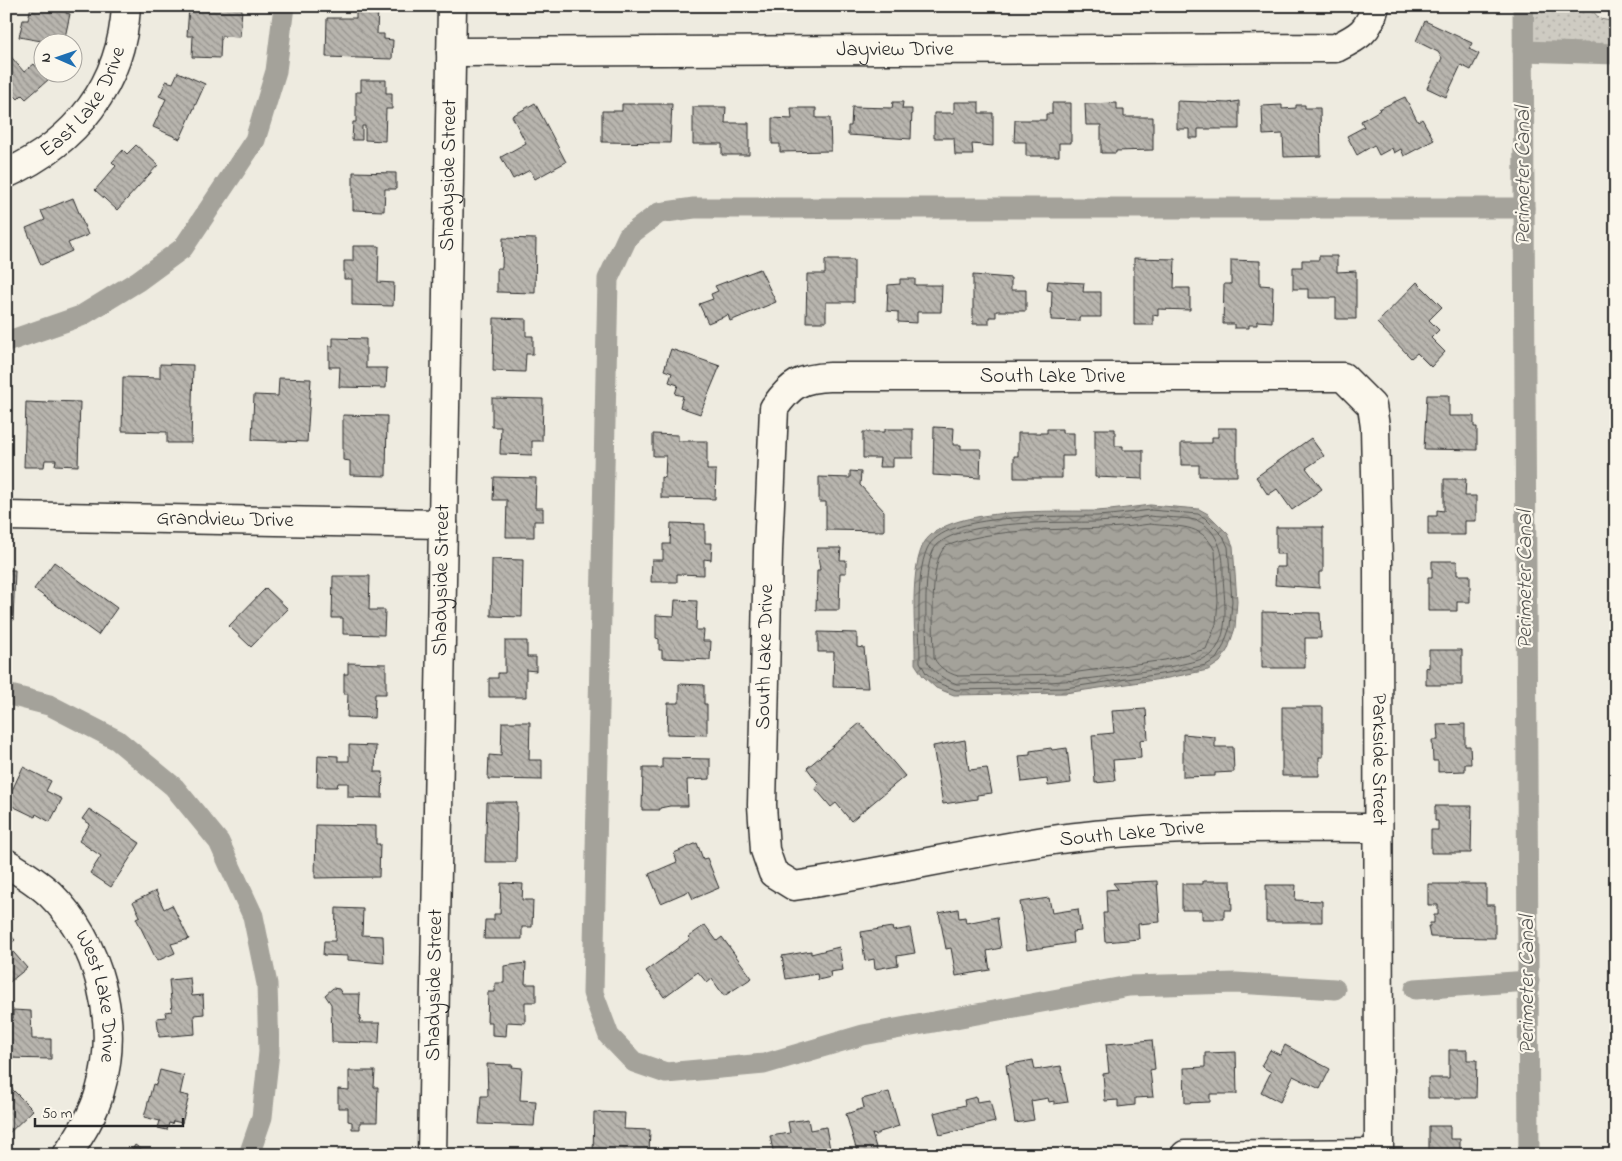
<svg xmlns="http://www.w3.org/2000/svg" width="1622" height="1161" font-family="'Indie Flower',sans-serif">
	<defs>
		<pattern id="grass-dots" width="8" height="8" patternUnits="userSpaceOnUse" patternTransform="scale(1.25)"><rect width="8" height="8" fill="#cecbc2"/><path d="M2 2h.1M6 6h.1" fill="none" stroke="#b1aea7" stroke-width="1.8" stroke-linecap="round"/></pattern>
		<pattern id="water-waves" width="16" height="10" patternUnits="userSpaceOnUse" patternTransform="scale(1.25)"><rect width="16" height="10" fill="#a4a29a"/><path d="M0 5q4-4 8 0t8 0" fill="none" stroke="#86847e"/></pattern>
		<pattern id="building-back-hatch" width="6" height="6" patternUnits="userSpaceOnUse" patternTransform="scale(1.25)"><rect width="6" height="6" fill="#b8b5ae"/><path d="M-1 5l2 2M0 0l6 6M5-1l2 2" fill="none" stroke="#96938e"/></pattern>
	</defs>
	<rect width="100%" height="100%" fill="#eeebe0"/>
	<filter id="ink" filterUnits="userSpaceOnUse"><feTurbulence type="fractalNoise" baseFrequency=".02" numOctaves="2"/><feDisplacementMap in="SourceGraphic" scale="10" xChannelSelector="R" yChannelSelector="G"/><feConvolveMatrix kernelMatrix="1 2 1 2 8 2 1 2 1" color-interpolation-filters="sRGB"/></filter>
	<g filter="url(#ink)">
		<polygon fill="url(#grass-dots)" stroke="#7c7b76" points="1533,6 1588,6 1600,19 1616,22 1616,56 1533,54"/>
		<path fill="url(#water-waves)" stroke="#74726e" d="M1150,505L1199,509L1208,514L1228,534L1233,546L1237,601L1235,628L1228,649L1220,662L1208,670L1168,678L1065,693L954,695L936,688L923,676L915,664C916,630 909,579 922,547C939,505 1058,512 1097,511C1115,510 1133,507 1150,505Z"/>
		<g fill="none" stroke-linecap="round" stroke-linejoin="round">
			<g stroke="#5b5b57" stroke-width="1">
				<path d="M1150,510L1198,514L1205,518L1223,536L1228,547L1232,601L1230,627L1223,647L1216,659L1206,665L1168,673L1065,688L956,690L938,683L926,673L920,662C920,632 915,576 927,549C943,511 1061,517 1097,516C1115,515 1133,512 1150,510Z"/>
				<path d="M1150,516C1164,518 1183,517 1195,520C1214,525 1223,549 1223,566C1222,593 1233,631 1212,654C1200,666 1085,680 1063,681C1028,684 992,683 957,684C944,679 933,673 927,661C927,632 922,576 933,551C948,518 1065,523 1097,522C1115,521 1133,519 1150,516Z"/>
				<path d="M1150,524C1177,528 1201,521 1215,551L1218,601L1216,624L1206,649L1165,660L1064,674L958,676C948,673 939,668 934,658C934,635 928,560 946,546C1012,522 1082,534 1150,524Z"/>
			</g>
			<g stroke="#a4a29a" stroke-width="21">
				<polyline points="1523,6 1529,1155"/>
				<polyline points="1523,51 1616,54"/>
				<polyline points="6,342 81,316 138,281 183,248 255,140 276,71 284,6"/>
				<polyline points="6,694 49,705 117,740 174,787 219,842 253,916 267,984 269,1052 262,1117 249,1155"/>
				<polyline points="1335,989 1236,983 1129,986 863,1035 764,1064 666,1073 634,1062 609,1036 593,993 608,279 628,236 659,213 694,208 1524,208"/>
				<polyline points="1415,989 1529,981"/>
			</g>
		</g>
		<g fill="url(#building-back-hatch)" stroke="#2b2b2b">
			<polygon points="31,6 68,6 66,13 70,14 64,42 47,42 19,37 23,20 28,20"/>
			<polygon points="189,6 224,6 224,8 242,9 240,37 221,36 220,58 192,57 193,36 187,36"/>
			<polygon points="356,6 378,6 377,34 384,34 384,39 393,40 392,59 326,57 327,18 356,18"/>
			<polygon points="1425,21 1472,43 1469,49 1479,54 1471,70 1461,65 1446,97 1427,88 1442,58 1438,52 1416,41"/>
			<polygon points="7,52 24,72 34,64 48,80 26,99 22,95 18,99 13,94 6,99"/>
			<polygon points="178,72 205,84 180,139 153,127 166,99 159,96 161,93 166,81 173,83"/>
			<polygon points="361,80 386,80 386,93 392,93 392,109 386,109 385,141 365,140 365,126 362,126 362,140 352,140 353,122 356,122 356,92 361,92"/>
			<polygon points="1405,97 1418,122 1422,119 1434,140 1404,156 1401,149 1394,153 1392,148 1379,155 1374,145 1357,155 1347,136 1364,127 1361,121 1380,110 1379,109"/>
			<polygon points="1177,101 1228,103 1239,101 1239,129 1198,129 1198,138 1189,138 1189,129 1177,129"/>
			<polygon points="893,102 903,102 902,109 912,109 911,139 848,135 848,126 851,126 852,107 892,108"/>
			<polygon points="954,102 979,102 979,113 993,113 993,146 972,144 973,155 955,155 954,138 934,138 934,113 954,113"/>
			<polygon points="535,103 566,162 535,179 530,170 513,179 501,157 526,143 512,116"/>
			<polygon points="1052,103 1071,103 1071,143 1059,143 1059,156 1026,156 1026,142 1014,142 1015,120 1046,120 1046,114 1052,114"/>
			<polygon points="1117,103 1117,110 1124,110 1124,117 1153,117 1153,150 1116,151 1116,153 1101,153 1101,125 1086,125 1085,104"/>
			<polygon points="622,104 672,104 670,143 602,142 602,111 622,111"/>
			<polygon points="1282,105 1282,109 1296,108 1296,105 1305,105 1305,108 1320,108 1321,156 1284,157 1283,134 1263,135 1262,106"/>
			<polygon points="693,107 726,107 725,123 749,123 749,155 722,155 722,144 693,144"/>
			<polygon points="791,108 816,108 816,118 830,118 831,151 780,152 780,144 772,144 772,118 792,119"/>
			<polygon points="136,145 158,165 117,210 95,190 116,166 112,162 123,150 127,154"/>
			<polygon points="353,172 396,173 396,189 385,189 384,211 353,210"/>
			<polygon points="73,198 88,235 68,243 72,251 41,265 26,228 45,220 41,211"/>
			<polygon points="503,238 536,239 535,293 497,292 497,268 502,268"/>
			<polygon points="353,246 379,246 378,282 394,283 393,306 352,305 352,279 344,279 344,261 353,261"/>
			<polygon points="1319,256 1337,256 1337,272 1356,271 1356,319 1336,319 1336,298 1308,298 1308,289 1293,289 1293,267 1302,267 1302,260 1319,260"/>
			<polygon points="1134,258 1175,259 1174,288 1190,288 1190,310 1158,309 1158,316 1153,315 1153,325 1134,325"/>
			<polygon points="825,260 854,260 854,302 826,302 826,322 806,322 807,274 825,274"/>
			<polygon points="1231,260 1260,261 1260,285 1273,286 1272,322 1257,321 1257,325 1249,325 1249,328 1234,328 1234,324 1223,324 1224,284 1231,284"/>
			<polygon points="760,269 776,302 730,321 728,315 708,323 699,304 713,299 711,294 718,291 715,286"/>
			<polygon points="973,275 1011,278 1011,290 1026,290 1026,311 996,311 996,317 989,317 989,324 973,324"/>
			<polygon points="900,279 915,279 915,285 942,285 941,312 917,312 917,323 898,322 898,312 887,311 888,285 900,284"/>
			<polygon points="1048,281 1084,283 1083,292 1101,292 1101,317 1079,317 1079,321 1051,320 1052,291 1047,290"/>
			<polygon points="1417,282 1442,307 1429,320 1439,330 1431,338 1445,352 1431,367 1417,353 1411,358 1377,323"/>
			<polygon points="494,318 526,319 526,336 533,336 533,354 526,354 525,372 493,371"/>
			<polygon points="333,338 366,339 366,368 387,368 386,388 339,387 340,367 329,367 329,346 333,346"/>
			<polygon points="671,349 720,366 700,414 680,407 683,396 675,394 678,385 669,382 672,373 664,370"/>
			<polygon points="160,364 193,365 191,443 167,443 167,432 122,431 123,377 160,378"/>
			<polygon points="279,378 311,379 307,442 252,440 254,395 278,396"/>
			<polygon points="1427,395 1449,395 1449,416 1474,416 1474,427 1477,427 1477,450 1424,449"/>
			<polygon points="492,398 543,399 542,441 532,441 532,455 500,454 501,427 492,427"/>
			<polygon points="48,401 80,402 78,466 55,465 56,460 45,460 44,467 24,467 26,402 48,403"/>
			<polygon points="343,415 387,416 386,476 350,475 350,461 343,460"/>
			<polygon points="934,427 954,428 953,445 961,445 961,449 981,449 980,478 933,475"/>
			<polygon points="1218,428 1237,428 1237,476 1199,476 1199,465 1181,465 1181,443 1212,443 1212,437 1218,437"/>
			<polygon points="885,429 913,429 913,458 893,458 893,467 879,467 880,458 863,458 863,432 885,432"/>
			<polygon points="1047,429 1062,429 1062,433 1074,433 1074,456 1062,456 1062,478 1014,478 1014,456 1018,456 1018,433 1047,433"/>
			<polygon points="1095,429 1115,429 1115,446 1123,446 1123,450 1143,450 1143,479 1095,477"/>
			<polygon points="653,434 678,435 678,441 707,441 707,470 716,470 715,499 661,498 661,477 665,478 666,456 653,456"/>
			<polygon points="1311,438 1324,456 1306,468 1322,489 1292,510 1277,489 1268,495 1256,477"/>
			<polygon points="850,471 861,472 860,485 884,511 884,531 826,530 826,502 819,502 819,477 850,478"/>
			<polygon points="494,477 536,478 535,508 543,508 543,521 534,521 534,537 506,537 507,500 493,500"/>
			<polygon points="1444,479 1466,479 1465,496 1476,496 1476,521 1465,521 1465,535 1428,535 1428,516 1437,516 1437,510 1444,511"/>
			<polygon points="671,523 705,524 705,543 712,543 711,560 704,559 704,575 677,574 677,582 651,582 652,560 663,560 663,544 670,544"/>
			<polygon points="1276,527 1323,527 1323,572 1319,572 1319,588 1275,585 1276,567 1285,567 1285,554 1276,554"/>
			<polygon points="817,548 841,548 840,560 846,560 846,573 840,573 839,610 816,610 817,570 820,570"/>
			<polygon points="492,559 523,560 522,617 491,616"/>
			<polygon points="1432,561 1457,561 1457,575 1470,575 1470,602 1457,602 1457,611 1428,611 1428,577 1432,577"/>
			<polygon points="54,562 117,608 98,635 34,589"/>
			<polygon points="6,570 15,570 13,621 10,621 10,645 6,645"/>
			<polygon points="333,576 370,576 369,610 385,610 384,635 343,634 343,618 332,618"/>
			<polygon points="266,588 288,609 251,647 229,626"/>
			<polygon points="675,600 697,601 696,630 704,630 703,641 711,641 710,660 662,658 662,650 659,650 659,639 656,638 656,615 674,616"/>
			<polygon points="1262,612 1320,613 1321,638 1305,638 1305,668 1262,668"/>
			<polygon points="818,632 857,633 857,647 864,648 868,688 833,687 834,652 818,652"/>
			<polygon points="505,641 527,641 527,657 536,657 536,671 526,670 526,697 489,697 489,678 498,678 498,673 505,673"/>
			<polygon points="1429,650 1462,650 1462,685 1426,685 1426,667 1429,668"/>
			<polygon points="348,663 386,664 386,694 375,694 374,718 347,717 348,694 344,694 344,674 348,674"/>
			<polygon points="679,684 704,685 704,704 707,704 707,735 667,734 668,703 679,703"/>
			<polygon points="1282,707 1323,707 1323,757 1319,757 1319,776 1282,776"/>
			<polygon points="1146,709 1148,739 1140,740 1141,758 1113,760 1115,781 1095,783 1092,735 1114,733 1112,711"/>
			<polygon points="502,722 530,722 529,760 542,760 542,780 488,779 489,755 501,756"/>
			<polygon points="860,723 905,776 851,821 836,803 831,807 815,788 819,784 807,768"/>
			<polygon points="1465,724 1465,746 1470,746 1471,764 1465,764 1465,771 1438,772 1438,761 1433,761 1432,740 1438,740 1437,725"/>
			<polygon points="1183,734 1215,737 1215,747 1233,747 1234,772 1215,773 1215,776 1183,777"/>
			<polygon points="965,740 969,770 987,768 992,793 977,795 977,799 943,804 933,746"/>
			<polygon points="349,745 376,746 375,772 383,772 382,798 348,797 348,783 338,783 337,787 317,787 318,755 338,756 338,761 349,761"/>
			<polygon points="1051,748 1052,750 1067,748 1071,783 1048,786 1047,779 1022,782 1019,756 1030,755 1030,751"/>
			<polygon points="662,758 710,759 710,779 687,780 688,806 670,806 660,808 660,810 642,810 643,768 662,768"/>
			<polygon points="23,767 51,781 46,791 62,799 50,822 36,814 35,817 6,803"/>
			<polygon points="487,802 517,802 516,862 485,862"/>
			<polygon points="1435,806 1472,806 1471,853 1431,853 1431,830 1438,830 1438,821 1435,821"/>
			<polygon points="89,809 140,843 111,887 90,873 101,856 79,841 90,824 82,819"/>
			<polygon points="316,825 376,826 376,844 380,844 379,877 315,878"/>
			<polygon points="697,843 703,859 707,858 719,888 693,899 689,891 661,903 649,874 677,862 674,853"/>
			<polygon points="1157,881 1160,922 1138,924 1139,939 1105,942 1103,913 1107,913 1106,890 1118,889 1113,883"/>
			<polygon points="1203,881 1231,881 1232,910 1224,910 1224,919 1202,919 1202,910 1182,910 1182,884 1203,884"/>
			<polygon points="501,883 523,884 522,900 533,900 532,927 522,927 522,939 484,939 485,920 494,920 494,914 500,914"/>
			<polygon points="1428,884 1486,884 1486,905 1495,905 1495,938 1430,937 1428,926 1430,926 1430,923 1434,923 1434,915 1438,915 1438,905 1428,905"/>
			<polygon points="1266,885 1296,885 1295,900 1322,901 1322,922 1266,922"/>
			<polygon points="156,891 164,909 172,905 189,939 171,944 175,953 157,961 136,918 140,916 133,902"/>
			<polygon points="1049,898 1052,913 1078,909 1081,931 1072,932 1073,943 1027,950 1020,902"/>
			<polygon points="336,908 363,909 362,935 383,936 384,963 348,960 348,956 323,955 324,941 335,941"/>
			<polygon points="958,909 959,918 965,917 966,923 997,917 1001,948 987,951 990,970 956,976 951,948 946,949 939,913"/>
			<polygon points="705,925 717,941 722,937 752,978 724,996 712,979 707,983 698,972 664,997 646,971 690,939 688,937"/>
			<polygon points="892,927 893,931 910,928 915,953 897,956 898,965 875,969 874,959 865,961 861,932"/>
			<polygon points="6,930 15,940 8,946 27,968 6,985"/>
			<polygon points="839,947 843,970 830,972 831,977 818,980 817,974 786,979 782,956 811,951 811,954"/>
			<polygon points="526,963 525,984 536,984 536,1002 525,1002 525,1023 507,1022 506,1036 492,1035 492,1022 487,1022 488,992 495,992 495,983 504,983 504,966"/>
			<polygon points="190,978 192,996 203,995 204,1014 194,1015 195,1034 159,1037 157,1018 166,1017 165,1012 172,1011 169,980"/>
			<polygon points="333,988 339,989 342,994 360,994 359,1015 361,1016 359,1023 380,1023 379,1043 332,1042 331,1004 325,995"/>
			<polygon points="13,1010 31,1011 32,1039 51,1039 51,1059 6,1058 6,1018 13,1018"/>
			<polygon points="1152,1040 1155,1069 1150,1070 1153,1097 1135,1098 1135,1105 1118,1107 1118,1100 1105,1101 1103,1074 1109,1073 1106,1044"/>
			<polygon points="1285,1045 1330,1069 1320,1089 1293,1076 1280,1102 1261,1092 1271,1072 1261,1066 1270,1050 1280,1055"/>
			<polygon points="1449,1050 1467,1050 1467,1060 1477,1060 1476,1098 1428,1098 1428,1078 1449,1078"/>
			<polygon points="1236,1052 1237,1094 1210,1094 1210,1102 1185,1103 1184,1068 1205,1067 1205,1053"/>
			<polygon points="1033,1060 1035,1070 1061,1066 1068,1102 1054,1104 1054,1101 1049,1102 1048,1098 1031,1101 1034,1120 1015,1123 1006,1065"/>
			<polygon points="487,1064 513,1065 512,1067 522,1068 520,1100 536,1101 534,1126 479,1124 481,1096 488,1096"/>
			<polygon points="160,1070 184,1076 180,1094 189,1096 182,1123 173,1121 172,1124 169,1123 167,1130 158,1128 160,1121 144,1117 153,1084 156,1085"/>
			<polygon points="349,1071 375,1071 374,1087 378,1087 377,1122 360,1122 360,1129 352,1129 352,1122 348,1121 348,1108 338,1108 338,1089 349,1090"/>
			<polygon points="9,1086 33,1110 6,1136 6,1088"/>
			<polygon points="889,1092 899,1126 880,1132 876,1135 872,1134 878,1154 858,1155 846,1114 864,1108 862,1099"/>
			<polygon points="976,1097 977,1102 990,1100 995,1122 940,1135 934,1113 965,1105 964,1100"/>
			<polygon points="594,1112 625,1113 624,1129 650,1130 649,1155 593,1155"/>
			<polygon points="808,1119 810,1130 826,1127 830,1149 798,1155 774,1155 770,1136 790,1133 788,1122"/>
			<polygon points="1429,1126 1450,1126 1450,1139 1460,1139 1460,1155 1429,1155"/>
			<polygon points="135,1145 150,1155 129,1155"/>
			<rect x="338" y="1149" width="28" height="6"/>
			<polygon points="733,1150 733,1155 708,1155 708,1151"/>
		</g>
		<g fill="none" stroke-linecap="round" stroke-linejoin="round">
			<g stroke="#2b2b2b" stroke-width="31">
				<g id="minor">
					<path id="s1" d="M451,52L1336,48C1358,37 1369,32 1375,6"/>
					<path id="s2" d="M6,174C76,142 122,85 126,6"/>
					<path id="s3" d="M6,516L443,524"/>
					<path id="s4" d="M1378,828C1274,828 1170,825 1067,838C975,850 886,873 794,886L773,873L765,850L762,805L768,551L774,408C791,384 801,378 830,377H1343L1372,406L1375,427L1378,562L1379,1155"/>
					<path id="s5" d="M6,863C21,872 37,882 50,894C100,943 120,1023 100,1091C94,1114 80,1135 67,1155"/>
					<path id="s6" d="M432,1155L452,6"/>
					<polyline points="1185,1155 1379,1153"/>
				</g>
			</g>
			<use href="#minor" stroke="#fbf7ec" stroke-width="28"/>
		</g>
	</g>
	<g text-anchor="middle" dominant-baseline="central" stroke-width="4.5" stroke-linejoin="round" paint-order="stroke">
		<g font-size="21" fill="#2b2b2b" stroke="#fbf7ec">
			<text stroke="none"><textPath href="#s1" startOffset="444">Jayview Drive</textPath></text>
			<text stroke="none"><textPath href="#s2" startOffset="109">East Lake Drive</textPath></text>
			<text stroke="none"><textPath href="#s6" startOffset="980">Shadyside Street</textPath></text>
			<text stroke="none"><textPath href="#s4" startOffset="1370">South Lake Drive</textPath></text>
			<text stroke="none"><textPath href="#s3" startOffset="219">Grandview Drive</textPath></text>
			<text stroke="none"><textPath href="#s6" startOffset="575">Shadyside Street</textPath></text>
			<text stroke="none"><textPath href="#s4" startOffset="831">South Lake Drive</textPath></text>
			<text stroke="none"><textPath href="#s4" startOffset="2055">Parkside Street</textPath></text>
			<text transform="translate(1132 834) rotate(-5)">South Lake Drive</text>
			<text stroke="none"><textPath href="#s6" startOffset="170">Shadyside Street</textPath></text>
			<text stroke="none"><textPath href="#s5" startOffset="170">West Lake Drive</textPath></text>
		</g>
		<g font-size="22" font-style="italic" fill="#555552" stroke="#fbf7ec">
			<text transform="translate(1524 176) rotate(-90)">Perimeter Canal</text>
			<text transform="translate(1526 580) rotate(-90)">Perimeter Canal</text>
			<text transform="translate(1528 985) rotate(-90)">Perimeter Canal</text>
		</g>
	</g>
	<rect width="1622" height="1161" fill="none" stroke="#fbf7ec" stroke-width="25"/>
	<rect x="12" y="12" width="1597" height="1136" fill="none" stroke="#2b2b2b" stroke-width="2" filter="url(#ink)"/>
	<g transform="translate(58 58) rotate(272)"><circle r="24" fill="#fbf7ec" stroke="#a8a59f"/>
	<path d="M0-4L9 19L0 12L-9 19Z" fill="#1f6fb2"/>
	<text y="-8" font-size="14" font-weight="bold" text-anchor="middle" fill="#2b2b2b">N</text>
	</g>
	<path d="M35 1118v8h148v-8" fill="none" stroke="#2b2b2b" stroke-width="2.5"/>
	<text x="42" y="1118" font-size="15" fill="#2b2b2b" stroke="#fbf7ec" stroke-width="4" paint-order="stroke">50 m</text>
</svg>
